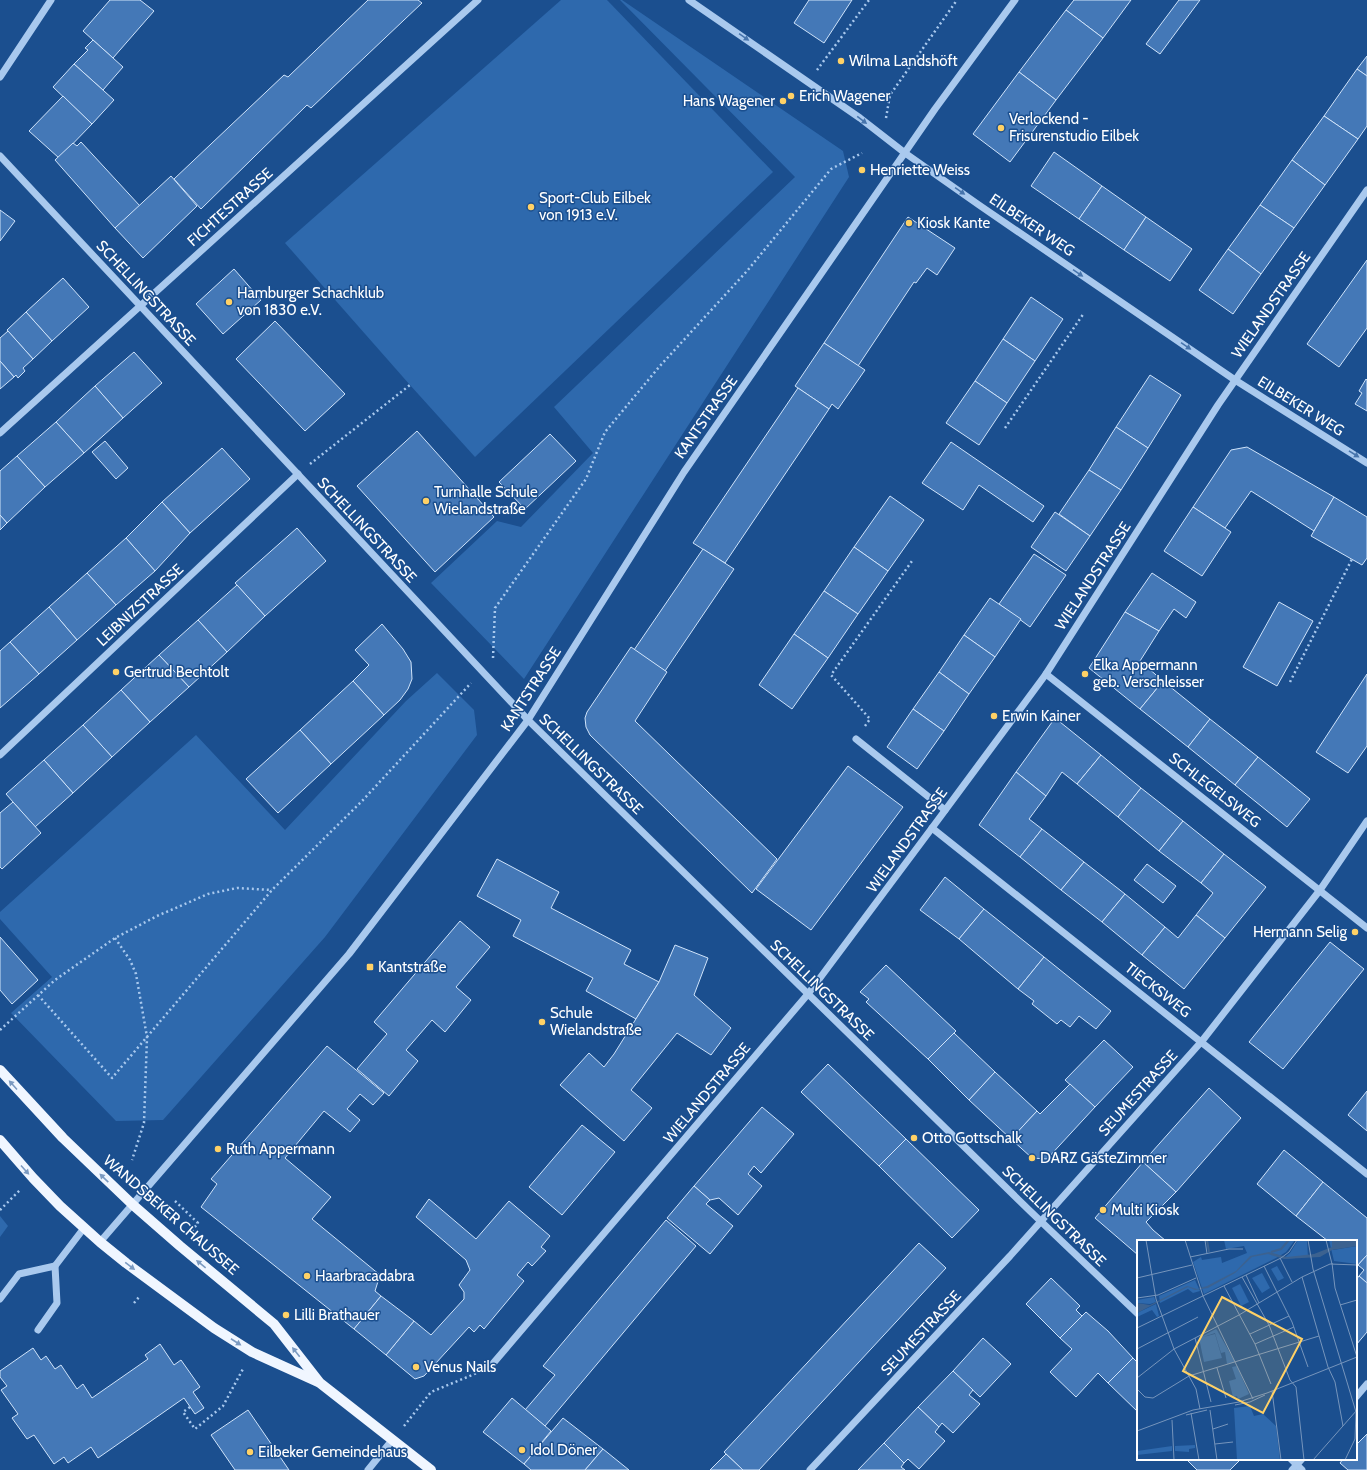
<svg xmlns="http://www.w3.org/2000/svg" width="1367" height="1470" font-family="Cabin,sans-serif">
	<rect width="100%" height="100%" fill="#1b4f8f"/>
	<g fill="#2e69ad">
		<polygon points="561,0 607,0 773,172 475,457 410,385 285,243"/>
		<polygon points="620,0 622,0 843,151 849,177 524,679 431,583 497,521 521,527 593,453 554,407 795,177"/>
		<polygon points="437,673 474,710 477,735 325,937 163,1120 116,1121 11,1013 52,977 0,919 0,912 196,735 285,830 406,701"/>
		<polygon points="0,1216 8,1226 0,1237"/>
	</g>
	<g fill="#4478b7" stroke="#cfe3fa">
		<polygon points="110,0 140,0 154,11 113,58 83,31"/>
		<polygon points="368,0 418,0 422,3 311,108 307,105 201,209 174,179 284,75 288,77"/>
		<polygon points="809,0 852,0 824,43 794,23"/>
		<polygon points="1074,0 1131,0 1103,38 1066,10"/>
		<polygon points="1179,0 1200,0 1160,54 1146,44"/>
		<polygon points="1066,10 1103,38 1056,100 1019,72"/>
		<polygon points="93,40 123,67 103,90 74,64 88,50 85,48"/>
		<polygon points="1367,56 1367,76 1357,69"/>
		<polygon points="74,64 114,100 92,124 53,87"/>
		<polygon points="1357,69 1367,76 1367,126 1358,139 1324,116"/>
		<polygon points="1019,72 1056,100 1010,162 973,134"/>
		<polygon points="63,96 92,124 59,158 29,131"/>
		<polygon points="1324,116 1358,139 1325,185 1292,160"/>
		<polygon points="81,142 140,206 115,228 55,160 73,143 77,146"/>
		<polygon points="1054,152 1102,186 1079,219 1031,186"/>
		<polygon points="1292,160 1325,185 1294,228 1260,205"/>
		<polygon points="171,176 197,206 143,258 115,228"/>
		<polygon points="1102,186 1146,217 1124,250 1079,219"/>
		<polygon points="1260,205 1294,228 1261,274 1228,249"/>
		<polygon points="0,210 15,221 0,241"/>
		<polygon points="908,217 955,248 937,275 927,268 916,283 914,282 858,366 824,343"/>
		<polygon points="1146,217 1192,249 1170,281 1124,250"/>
		<polygon points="1228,249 1261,274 1233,314 1199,290"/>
		<polygon points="1367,260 1367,328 1339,367 1307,344"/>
		<polygon points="234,269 261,300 223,334 196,304"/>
		<polygon points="63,278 89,307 52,341 26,312"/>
		<polygon points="1031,297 1063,319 1035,361 1003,339"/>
		<polygon points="26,312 52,341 33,359 7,330"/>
		<polygon points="275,321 345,394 305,431 236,359"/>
		<polygon points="8,331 33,359 23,368 25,371 18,378 16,375 14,377 0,361 0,338"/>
		<polygon points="1003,339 1035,361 1007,403 975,381"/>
		<polygon points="824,343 865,370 838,409 832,404 829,409 795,386"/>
		<polygon points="134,352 162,383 123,418 95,386"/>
		<polygon points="0,361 14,377 0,389"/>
		<polygon points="1150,375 1181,395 1148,448 1116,427"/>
		<polygon points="1366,379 1367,380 1367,411 1355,404 1362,393 1359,391"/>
		<polygon points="975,381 1007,403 979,445 946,423"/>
		<polygon points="95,386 123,418 84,453 56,422"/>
		<polygon points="798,388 829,409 725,563 693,543"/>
		<polygon points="56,422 84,453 45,487 17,456"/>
		<polygon points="1116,427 1148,448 1121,490 1089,470"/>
		<polygon points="417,431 494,517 435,572 357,486"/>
		<polygon points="550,434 576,461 525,509 499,482"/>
		<polygon points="105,441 128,468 116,479 92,452"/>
		<polygon points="951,442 1044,506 1033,522 979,485 963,510 922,483"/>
		<polygon points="1247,447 1334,497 1314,531 1251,491 1225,528 1193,507 1231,450"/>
		<polygon points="222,448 250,479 190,533 162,502"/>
		<polygon points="17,456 45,487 7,523 0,515 0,471"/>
		<polygon points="1089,470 1121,490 1090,536 1059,514"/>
		<polygon points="890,496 924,520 888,571 854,547"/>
		<polygon points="1334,497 1367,517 1367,558 1362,565 1311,536"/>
		<polygon points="162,502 190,533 155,571 126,538"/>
		<polygon points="1193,507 1231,532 1202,576 1164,551"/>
		<polygon points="1055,512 1090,536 1066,571 1031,547"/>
		<polygon points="0,515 7,523 0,530"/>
		<polygon points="297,528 326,561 265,616 235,583"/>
		<polygon points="126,538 155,571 116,605 87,573"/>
		<polygon points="854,547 888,571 858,614 824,591"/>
		<polygon points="703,549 734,569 665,671 634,650"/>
		<polygon points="1034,554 1066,575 1030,627 999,604"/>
		<polygon points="87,573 116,605 77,640 49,607"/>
		<polygon points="1152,573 1196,602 1186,618 1174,609 1159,631 1125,612"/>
		<polygon points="237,585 265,616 227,652 198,620"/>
		<polygon points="824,591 858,614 828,658 794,634"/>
		<polygon points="990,598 1021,619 995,657 964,635"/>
		<polygon points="1279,602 1313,621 1277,686 1243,667"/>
		<polygon points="49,607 77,640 39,674 10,642"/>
		<polygon points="1125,612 1159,631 1140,661 1163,681 1140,709 1089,668"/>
		<polygon points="198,620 227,652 189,687 159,655"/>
		<polygon points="382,624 403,649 411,662 412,679 408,689 400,700 384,715 353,681 369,665 355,650"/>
		<polygon points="794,634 828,658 792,709 759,685"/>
		<polygon points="964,635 995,657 969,694 939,672"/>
		<polygon points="10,642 39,674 0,708 0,651"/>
		<polygon points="631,647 667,672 635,721 777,859 752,893 590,735 586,727 585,718 587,712"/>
		<polygon points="159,655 189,687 150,722 121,690"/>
		<polygon points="939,672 969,694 944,731 913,709"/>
		<polygon points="1367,674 1367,746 1348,773 1316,752"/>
		<polygon points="353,681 384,715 331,764 300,730"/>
		<polygon points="1163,681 1210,719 1188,747 1140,709"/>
		<polygon points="121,690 150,722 112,757 83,725"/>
		<polygon points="913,709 944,731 917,769 887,747"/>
		<polygon points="1055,718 1101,755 1077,784 1062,772 1046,796 1016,772"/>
		<polygon points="1210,719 1258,757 1235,785 1188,747"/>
		<polygon points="83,725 112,757 73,793 44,760"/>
		<polygon points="300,730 331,764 278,813 246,779"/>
		<polygon points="1101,755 1141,788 1118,817 1077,784"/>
		<polygon points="1258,757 1310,799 1287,827 1235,785"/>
		<polygon points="44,760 73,793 35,827 6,794"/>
		<polygon points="848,766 903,807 811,930 756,889"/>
		<polygon points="1016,772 1046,796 1029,819 1042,829 1020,857 979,825"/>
		<polygon points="1141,788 1183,821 1159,851 1118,817"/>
		<polygon points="13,802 41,833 2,869 0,867 0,813"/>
		<polygon points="1183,821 1224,854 1201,883 1159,851"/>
		<polygon points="1042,829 1084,862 1061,890 1020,857"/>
		<polygon points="1224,854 1266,887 1225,938 1196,915 1213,893 1201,883"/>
		<polygon points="497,859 559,892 551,908 631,950 624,964 659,982 636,1019 586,991 593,978 513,936 521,920 477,896"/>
		<polygon points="1084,862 1125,894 1102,922 1061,890"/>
		<polygon points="1147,864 1176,886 1163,903 1134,880"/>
		<polygon points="945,877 984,909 959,939 920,910"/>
		<polygon points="1125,894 1165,927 1142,955 1102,922"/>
		<polygon points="984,909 1044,957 1018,989 959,939"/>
		<polygon points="1196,915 1225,938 1184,989 1142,955 1165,927 1178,938"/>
		<polygon points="460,921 490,947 456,987 471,1000 445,1032 432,1020 406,1050 418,1061 389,1096 357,1069 387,1034 374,1022"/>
		<polygon points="0,937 38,980 12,1004 0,990"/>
		<polygon points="1330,942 1364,969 1283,1069 1249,1042"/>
		<polygon points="675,945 708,958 694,995 731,1028 711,1055 677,1033 631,1090 652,1108 624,1141 560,1085 589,1053 604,1067 614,1054 659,982"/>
		<polygon points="1044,957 1111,1011 1096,1029 1079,1016 1070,1027 1061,1020 1057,1024 1032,1004 1034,1001 1018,989"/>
		<polygon points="886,965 956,1031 928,1059 866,1002 869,999 860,992"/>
		<polygon points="954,1033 995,1072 969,1100 928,1059"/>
		<polygon points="1104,1040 1133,1067 1095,1107 1065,1080"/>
		<polygon points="327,1046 384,1093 373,1105 360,1094 347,1109 360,1120 350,1132 324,1111 285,1158 331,1197 312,1219 380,1275 375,1291 381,1296 354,1329 201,1207 217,1184 211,1179"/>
		<polygon points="828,1064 906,1139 879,1166 801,1092"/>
		<polygon points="995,1072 1037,1111 1011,1139 969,1100"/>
		<polygon points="1070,1084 1095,1107 1047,1159 1032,1158 1011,1139 1037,1111 1040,1114"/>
		<polygon points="1209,1088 1241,1118 1176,1192 1143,1162"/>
		<polygon points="1367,1091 1367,1131 1348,1115"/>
		<polygon points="762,1107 794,1134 761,1173 754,1166 748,1174 762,1186 738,1215 719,1198 710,1200 694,1186"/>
		<polygon points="582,1125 615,1152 562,1215 529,1187"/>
		<polygon points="906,1139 979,1210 952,1238 879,1166"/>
		<polygon points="1284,1150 1323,1182 1296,1216 1257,1184"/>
		<polygon points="1143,1162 1176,1192 1146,1222 1153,1230 1166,1241 1138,1241 1138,1255 1095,1218"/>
		<polygon points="1323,1182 1367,1218 1367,1255 1358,1265 1356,1264 1356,1241 1328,1241 1296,1216"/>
		<polygon points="694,1186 710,1200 706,1204 733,1226 710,1254 667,1218"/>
		<polygon points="429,1199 476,1239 509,1201 550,1236 541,1247 546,1251 532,1266 528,1262 517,1275 524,1281 484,1329 480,1325 474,1332 469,1327 424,1376 415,1379 386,1355 414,1321 431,1335 464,1299 464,1292 459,1285 470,1270 466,1260 416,1217"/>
		<polygon points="666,1220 696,1246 545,1426 525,1410 555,1375 543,1366"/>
		<polygon points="919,1243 946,1268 759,1470 743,1470 724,1452"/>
		<polygon points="1367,1255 1367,1283 1359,1276 1364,1270 1358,1265"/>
		<polygon points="1359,1276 1367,1283 1367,1332 1356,1345 1356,1280"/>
		<polygon points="1051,1278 1080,1306 1076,1310 1082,1316 1060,1338 1026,1304"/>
		<polygon points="381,1296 414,1321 386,1355 354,1329"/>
		<polygon points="1086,1312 1108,1331 1133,1358 1108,1383 1098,1373 1076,1397 1050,1372 1072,1349 1060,1338"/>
		<polygon points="983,1338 1011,1364 980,1397 953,1371"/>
		<polygon points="160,1344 174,1365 181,1360 200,1387 193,1392 204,1408 195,1414 184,1398 98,1458 91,1447 68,1463 64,1457 54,1464 34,1435 27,1439 12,1418 18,1414 1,1390 7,1386 0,1377 0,1371 33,1348 41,1360 46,1356 55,1369 61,1365 77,1389 83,1384 92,1398 148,1359 145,1355"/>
		<polygon points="1133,1358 1138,1363 1138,1412 1108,1383"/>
		<polygon points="953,1371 973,1390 969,1395 980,1404 953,1433 942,1423 939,1427 918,1407"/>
		<polygon points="512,1398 551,1431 524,1464 483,1432"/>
		<polygon points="918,1407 939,1427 935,1432 945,1441 919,1469 908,1459 904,1463 884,1443"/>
		<polygon points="248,1410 289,1470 235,1470 211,1435"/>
		<polygon points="563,1418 603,1449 585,1470 531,1470 524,1464"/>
		<polygon points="1367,1434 1367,1470 1348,1470 1340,1463 1343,1459 1356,1459 1356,1445"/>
		<polygon points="884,1443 904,1463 901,1467 905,1470 858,1470"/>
		<polygon points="603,1449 629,1470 585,1470"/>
		<polygon points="726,1454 743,1470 710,1470"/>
		<polygon points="1186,1459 1236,1459 1239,1461 1230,1470 1197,1470"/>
	</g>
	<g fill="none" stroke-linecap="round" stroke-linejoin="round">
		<g stroke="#a9c9ee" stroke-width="2.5" stroke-dasharray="2 3" stroke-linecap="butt">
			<polyline points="817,70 869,0"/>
			<polyline points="886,118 890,95 957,0"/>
			<polyline points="1005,428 1084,313"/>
			<polyline points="310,464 410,385"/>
			<polyline points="493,658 495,608 586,479 605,432 659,367 747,271 831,169 862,153"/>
			<polyline points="1290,682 1352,559"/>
			<polyline points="865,726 870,719 831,675 912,561"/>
			<polyline points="115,938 130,960 136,974 147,1037 144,1123 132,1160"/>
			<polyline points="38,995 112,1078 272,890 363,800 471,683"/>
			<polyline points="0,1030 55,980 115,938 157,916 208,894 237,888 272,890"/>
			<polyline points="175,1201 198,1223 191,1232"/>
			<polyline points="0,1210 21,1189"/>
			<polyline points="134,1303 139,1297"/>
			<polyline points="190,1407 183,1412 195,1429 223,1406 244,1367"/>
			<polyline points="404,1426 431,1392 477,1373"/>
		</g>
		<g stroke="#a9c9ee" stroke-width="7">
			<polyline points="689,0 860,118 905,153 979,205 1235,380 1367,463"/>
			<polyline points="0,77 51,0"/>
			<polyline points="0,156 528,720 1030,1211 1138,1314"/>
			<polyline points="0,433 478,0"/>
			<polyline points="1046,674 1367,928"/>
			<polyline points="856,739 945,810"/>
			<polyline points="0,755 298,474"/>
			<polyline points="932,828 1367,1174"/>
			<polyline points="100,1242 349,954 528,720 684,472 935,109 1015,0"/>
			<polyline points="0,1299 19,1274 55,1266"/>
			<polyline points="38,1330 57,1303 55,1266 84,1228"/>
			<polyline points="490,1367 808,994 932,828 1046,674 1218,405 1367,190"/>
			<polyline points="1356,1397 1367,1384"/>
			<polyline points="1291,1459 1302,1470"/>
			<polyline points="368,1470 393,1439"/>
			<polyline points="810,1470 1010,1256 1202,1041 1320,890 1367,821"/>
			<polyline points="1292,1470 1302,1459"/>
		</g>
		<g stroke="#f0f6ff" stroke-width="10">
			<polyline points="0,1070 63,1138 133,1205 180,1246 274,1324 320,1383 431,1470"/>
			<polyline points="0,1140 33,1178 60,1206 100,1242 126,1263 214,1328 252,1352 318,1382"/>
		</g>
	</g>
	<defs><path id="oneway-solid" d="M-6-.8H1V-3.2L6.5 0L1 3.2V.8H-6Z"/></defs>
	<g fill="#4674ac">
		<use href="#oneway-solid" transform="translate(744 37) rotate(35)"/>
		<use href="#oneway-solid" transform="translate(862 120) rotate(37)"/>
		<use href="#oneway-solid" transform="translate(960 191) rotate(35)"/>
		<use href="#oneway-solid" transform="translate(1078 273) rotate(34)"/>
		<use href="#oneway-solid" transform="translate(1186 346) rotate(34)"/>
		<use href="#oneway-solid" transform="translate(1354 454) rotate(32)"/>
	</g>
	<g fill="#7b9ac1">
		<use href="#oneway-solid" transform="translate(13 1085) rotate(-132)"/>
		<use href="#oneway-solid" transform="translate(25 1170) rotate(48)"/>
		<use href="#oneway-solid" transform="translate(104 1178) rotate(-136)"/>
		<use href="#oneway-solid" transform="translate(201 1264) rotate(-141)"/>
		<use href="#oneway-solid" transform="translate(130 1266) rotate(37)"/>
		<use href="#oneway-solid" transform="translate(236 1342) rotate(33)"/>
		<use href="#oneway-solid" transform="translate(296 1352) rotate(-128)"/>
	</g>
	<g fill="#ffd166" stroke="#1b4f8f" stroke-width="1.5">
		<circle cx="841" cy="61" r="4"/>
		<circle cx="791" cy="96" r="4"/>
		<circle cx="783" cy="101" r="4"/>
		<circle cx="1001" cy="128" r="4"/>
		<circle cx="862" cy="170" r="4"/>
		<circle cx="531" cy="207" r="4"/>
		<circle cx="909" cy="223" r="4"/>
		<circle cx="229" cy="302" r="4"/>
		<circle cx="426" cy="501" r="4"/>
		<circle cx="116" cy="672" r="4"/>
		<circle cx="1085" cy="674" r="4"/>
		<circle cx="994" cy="716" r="4"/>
		<circle cx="1355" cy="932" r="4"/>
		<rect x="366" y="963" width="8" height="8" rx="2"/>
		<circle cx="542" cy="1022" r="4"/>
		<circle cx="914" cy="1138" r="4"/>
		<circle cx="218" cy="1149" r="4"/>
		<circle cx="1032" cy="1158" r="4"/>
		<circle cx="1103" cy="1210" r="4"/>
		<circle cx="307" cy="1276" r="4"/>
		<circle cx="286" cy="1315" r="4"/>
		<circle cx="416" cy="1367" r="4"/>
		<circle cx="522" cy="1450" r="4"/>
		<circle cx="250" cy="1452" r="4"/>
	</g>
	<g text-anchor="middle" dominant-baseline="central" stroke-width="3" stroke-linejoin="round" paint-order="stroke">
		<g font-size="15" fill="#fff" stroke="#1b4f8f" text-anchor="start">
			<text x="849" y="61">Wilma Landshöft</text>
			<text x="799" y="96">Erich Wagener</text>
			<text x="775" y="101" text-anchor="end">Hans Wagener</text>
			<text x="1009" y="119">Verlockend -<tspan x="1009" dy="17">Frisurenstudio Eilbek</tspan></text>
			<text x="870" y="170">Henriette Weiss</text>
			<text x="539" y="198">Sport-Club Eilbek<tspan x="539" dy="17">von 1913 e.V.</tspan></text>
			<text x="917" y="223">Kiosk Kante</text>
			<text x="237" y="293">Hamburger Schachklub<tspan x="237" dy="17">von 1830 e.V.</tspan></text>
			<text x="434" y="492">Turnhalle Schule<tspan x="434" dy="17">Wielandstraße</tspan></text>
			<text x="1093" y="665">Elka Appermann<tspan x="1093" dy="17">geb. Verschleisser</tspan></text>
			<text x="124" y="672">Gertrud Bechtolt</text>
			<text x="1002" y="716">Erwin Kainer</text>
			<text x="1347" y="932" text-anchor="end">Hermann Selig</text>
			<text x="378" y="967">Kantstraße</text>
			<text x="550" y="1013">Schule<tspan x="550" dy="17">Wielandstraße</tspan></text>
			<text x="922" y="1138">Otto Gottschalk</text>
			<text x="226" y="1149">Ruth Appermann</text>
			<text x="1040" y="1158">DARZ GästeZimmer</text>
			<text x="1111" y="1210">Multi Kiosk</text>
			<text x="315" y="1276">Haarbracadabra</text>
			<text x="294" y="1315">Lilli Brathauer</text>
			<text x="424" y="1367">Venus Nails</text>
			<text x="530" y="1450">Idol Döner</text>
			<text x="258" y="1452">Eilbeker Gemeindehaus</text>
		</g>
		<g font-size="15" fill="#fff" stroke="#1b4f8f">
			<text transform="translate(230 207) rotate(-42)">FICHTESTRASSE</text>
			<text transform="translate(1032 225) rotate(34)">EILBEKER WEG</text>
			<text transform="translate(146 293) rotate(47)">SCHELLINGSTRASSE</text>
			<text transform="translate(1271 305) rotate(-55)">WIELANDSTRASSE</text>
			<text transform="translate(1301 406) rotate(32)">EILBEKER WEG</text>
			<text transform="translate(706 417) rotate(-55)">KANTSTRASSE</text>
			<text transform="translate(367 530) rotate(47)">SCHELLINGSTRASSE</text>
			<text transform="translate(1093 576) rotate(-57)">WIELANDSTRASSE</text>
			<text transform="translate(140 605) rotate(-43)">LEIBNIZSTRASSE</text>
			<text transform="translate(531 689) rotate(-57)">KANTSTRASSE</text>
			<text transform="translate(591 764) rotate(44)">SCHELLINGSTRASSE</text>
			<text transform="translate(1215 790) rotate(38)">SCHLEGELSWEG</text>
			<text transform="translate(907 840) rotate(-54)">WIELANDSTRASSE</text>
			<text transform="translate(822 990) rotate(44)">SCHELLINGSTRASSE</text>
			<text transform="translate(1158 990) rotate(38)">TIECKSWEG</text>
			<text transform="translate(707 1093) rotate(-50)">WIELANDSTRASSE</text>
			<text transform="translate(1138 1093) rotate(-48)">SEUMESTRASSE</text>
			<text transform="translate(171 1215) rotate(41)">WANDSBEKER CHAUSSEE</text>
			<text transform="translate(1054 1216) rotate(44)">SCHELLINGSTRASSE</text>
			<text transform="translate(921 1333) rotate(-47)">SEUMESTRASSE</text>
		</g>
	</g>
	<g transform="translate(1137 1240)">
		<rect width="220" height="220" fill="#1b4f8f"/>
		<path d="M87,0H158L149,12L141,17L67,54L56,22L64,17L65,20L84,17L85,23L110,13L107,6L89,9ZM161,0H170L171,17L146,19L153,13ZM192,0H195L196,10L220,6V24L197,21ZM140,26L147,38L141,41L134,29ZM125,33L133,48L125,53L115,38ZM58,40L63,51L56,53L51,49L23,63L22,56ZM103,44L112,62L104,66L95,48ZM17,57L19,62L13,64L0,63V60ZM19,64L22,76L20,77L15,70L0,77V73ZM79,89L80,90L98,122L90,124L88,112L84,113L78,93L66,97L78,94L85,118L67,122L62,98ZM100,126L112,154L101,159L100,156L96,157L92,141L99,139L95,127ZM113,166L117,176L126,174L139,186L143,220H100L97,168ZM58,205V208L52,209V212L38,211V206ZM35,206V211L0,215V211Z" fill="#2e69ad"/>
		<path d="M195,0H220V6L195,10L183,17L147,19L131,14L115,17L98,33L71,48L58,50L51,47L0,73V63L13,65L50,46L60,49L70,46L99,31L113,16L132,12L150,17L177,14L195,7Z" fill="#3c6290"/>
		<path fill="none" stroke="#3c6290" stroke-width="2" d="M70,0L72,12M134,12L144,9L152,0"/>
		<path fill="none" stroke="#7695bc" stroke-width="1" d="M9,0L19,59L37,109L59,149L63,169M48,0L66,56L116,159M68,0L70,14M171,0L176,29L219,172L218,199L208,220M189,0L195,24M53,17L92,9H106M143,18L155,42M195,23L198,48L220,117M127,26L155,82L171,127M109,35L122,63M105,37L132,85L153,140L159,147L167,220M165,37L191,127L198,142L206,186M0,38L55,25M87,46L118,104L134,144M0,58L21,55L59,38M203,65L220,60M0,88L144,18L152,12L160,0M113,94L152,76M58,98L74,162M118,104L157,87M0,109L61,77M80,128L89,158M0,138L37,109L102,75L165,37L193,24L220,25M0,149L8,157L16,158L52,136L182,96M135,151L144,220M98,165L113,162L128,155M73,170L80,220M54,173L62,220M49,175L70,170M35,180L37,220M76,189L91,184M0,191L56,170L102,162L130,153L220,117M78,204L96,202M176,220L220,170"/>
		<path fill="#ffd166" fill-opacity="0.15" stroke="#ffd166" stroke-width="2" d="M85,57L165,99L126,173L46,131Z"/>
		<rect width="220" height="220" fill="none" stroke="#fff" stroke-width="2"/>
	</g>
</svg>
